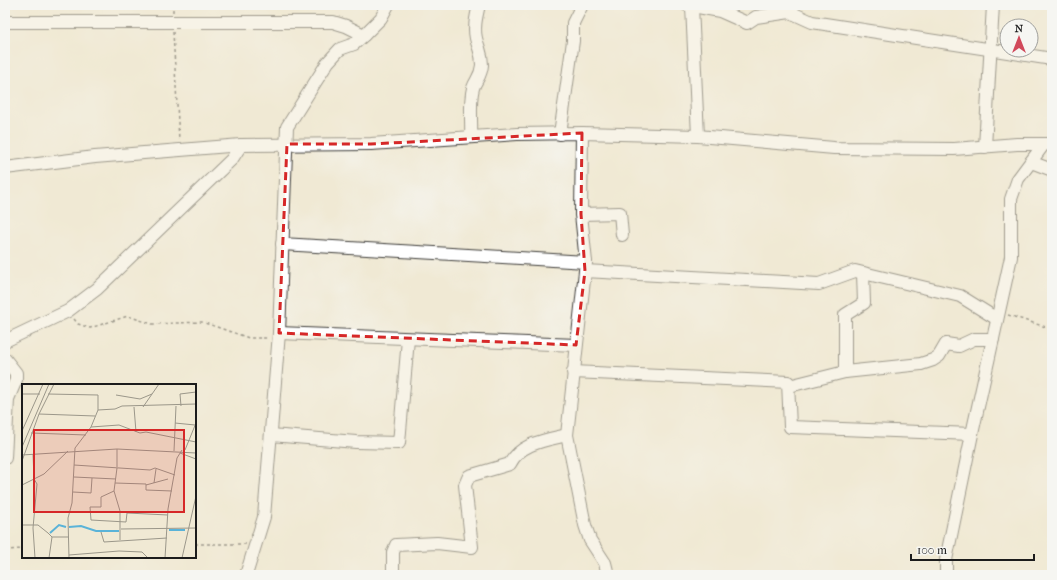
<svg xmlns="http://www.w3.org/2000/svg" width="1057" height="580" font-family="'IM FELL French Canon',serif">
	<rect width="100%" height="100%" fill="#f6f6f2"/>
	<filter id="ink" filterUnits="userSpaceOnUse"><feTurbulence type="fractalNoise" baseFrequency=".025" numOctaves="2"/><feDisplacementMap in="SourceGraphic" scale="8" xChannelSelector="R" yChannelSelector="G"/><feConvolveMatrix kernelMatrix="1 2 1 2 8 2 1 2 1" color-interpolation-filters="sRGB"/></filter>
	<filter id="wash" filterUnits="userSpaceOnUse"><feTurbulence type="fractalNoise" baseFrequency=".012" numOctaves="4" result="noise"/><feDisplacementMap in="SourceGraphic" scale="16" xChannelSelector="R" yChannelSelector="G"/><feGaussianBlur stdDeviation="0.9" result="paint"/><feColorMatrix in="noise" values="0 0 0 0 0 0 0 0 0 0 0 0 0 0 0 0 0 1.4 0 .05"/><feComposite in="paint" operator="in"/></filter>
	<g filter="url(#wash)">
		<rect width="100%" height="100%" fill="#f0e9d4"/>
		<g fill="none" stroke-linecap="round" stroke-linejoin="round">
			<polyline stroke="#5ab3d8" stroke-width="2.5" points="1051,126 1052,126"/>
		</g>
	</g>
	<g filter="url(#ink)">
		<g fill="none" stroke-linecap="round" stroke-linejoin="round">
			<g stroke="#3c3b38" stroke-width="14">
				<g id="minor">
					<polyline points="687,5 720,11 747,23 756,17 790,12 812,22 1052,59"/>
					<polyline points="692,6 698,136"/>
					<polyline points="5,22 333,22 346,26 364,35"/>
					<polyline points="582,133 581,214 586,262"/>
					<polyline points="560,134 573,41 573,23 582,5"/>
					<path d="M471,137C472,122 469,103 473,88C476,79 481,77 482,65C482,54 480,52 477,42C473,30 476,17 479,5"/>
					<polyline points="985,147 993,5"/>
					<polyline points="1031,162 1052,170"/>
					<polyline points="5,168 95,157 241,145 371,144 517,134 582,133 698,136 834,148 954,149 1017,144 1052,144"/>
					<polyline points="581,214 620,213 622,235"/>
					<polyline points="282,244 586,262 567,435 585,525 590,540 605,563 608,575"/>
					<polyline points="585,271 819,284 855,271 960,296 997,319"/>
					<polyline points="279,333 576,345"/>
					<polyline points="5,341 68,311 97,289 232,159 241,145"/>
					<polyline points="5,359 16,373 16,380 8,399 5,458"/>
					<polyline points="573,372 788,382 790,427 972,434"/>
					<polyline points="845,372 845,315 864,303 863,273"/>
					<polyline points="789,386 845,372 921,364 933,360 939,356 946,344 959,346 974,339 993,339"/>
					<polyline points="271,435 356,442 399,443 408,339"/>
					<polyline points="246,575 264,517 279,333 287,127 328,62 340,49 354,44 364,35 381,18 388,5"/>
					<path d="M393,575V552L396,545L437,543L472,547L465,485L469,476L510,464C520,443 546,440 567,435"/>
					<polyline points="946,575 946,560 972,434 1011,257 1011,199 1018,179 1044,144"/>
				</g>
			</g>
			<g stroke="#3c3b38" stroke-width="1.5" stroke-dasharray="3 3" stroke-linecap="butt">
				<polyline points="173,12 173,5"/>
				<polyline points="173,32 179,140"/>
				<polyline points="1008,315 1052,329"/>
				<polyline points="74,319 78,324 90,328 128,316 152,324 202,322 249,338 269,338"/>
				<polyline points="195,544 246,544"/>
				<polyline points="5,550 23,549"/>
			</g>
			<use href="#minor" stroke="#fff" stroke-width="12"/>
		</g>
	</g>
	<path d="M0 0H1057V580H0ZM582,133L581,214L585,271L576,345L279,333L287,144H371Z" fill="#f0e9d4" fill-opacity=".55" fill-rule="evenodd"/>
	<path fill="none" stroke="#d62828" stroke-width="3" stroke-dasharray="8 5" stroke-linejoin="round" d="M582,133L581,214L585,271L576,345L279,333L287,144H371Z"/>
	<g transform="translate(22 384)">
		<rect width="174" height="174" fill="#f0e9d4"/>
		<path fill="none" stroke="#5ab3d8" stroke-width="2" d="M47,143L59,142L74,147H97M147,146H163M28,149L37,141L44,143"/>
		<path fill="none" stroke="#9b978a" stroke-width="1" d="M0,10H18M26,10L76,11V26L69,43L53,64L50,119L46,134L47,174M94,11L118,15L130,10M159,22L158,10L174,8M112,23L114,48M121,23L137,0M76,26L93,25L100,22L174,20M17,30L73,32M153,39L173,41M69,43L97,41L118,49L124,48L174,58M0,47L21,0M9,49L64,51M0,63L27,0M95,65V83M163,66L174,39M152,67L154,22M158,69L174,75M11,70L12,95L15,100L11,144L13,174M0,71L95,65L174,69M0,77L17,30L32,0M52,81L128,86L133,84L153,91M95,84L92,107L98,127V156M52,93L94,95M93,99L124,100V106L150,107M132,99L134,85M0,101L22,90L46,67M124,101L146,95M92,107L79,113V123H68L69,136L104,138L105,129L146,131M51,108L69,109L70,94M0,141H16L26,149L30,153L27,174M99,145L174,144M79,148L82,158L145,154M30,153H47M47,171L97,167L120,168L126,174M143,174L146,125L155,74L160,66M160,174L174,112"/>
		<path fill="#d62828" fill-opacity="0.15" stroke="#d62828" stroke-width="2" d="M12,46H162V128H12Z"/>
		<rect width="174" height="174" fill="none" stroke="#1c1c1c" stroke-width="2"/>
	</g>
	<rect width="1057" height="580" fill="none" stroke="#f6f6f2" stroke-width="20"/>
	<g transform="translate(1019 38)"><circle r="19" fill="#f6f6f2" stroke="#9f9f9c"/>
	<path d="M0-3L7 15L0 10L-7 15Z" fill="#d1495b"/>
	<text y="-6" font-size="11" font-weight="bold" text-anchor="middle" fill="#1c1c1c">N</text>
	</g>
	<path d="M911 554v6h123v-6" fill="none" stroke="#1c1c1c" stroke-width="2"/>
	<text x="917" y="554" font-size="12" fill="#1c1c1c" stroke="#f6f6f2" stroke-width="3" paint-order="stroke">100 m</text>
</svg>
